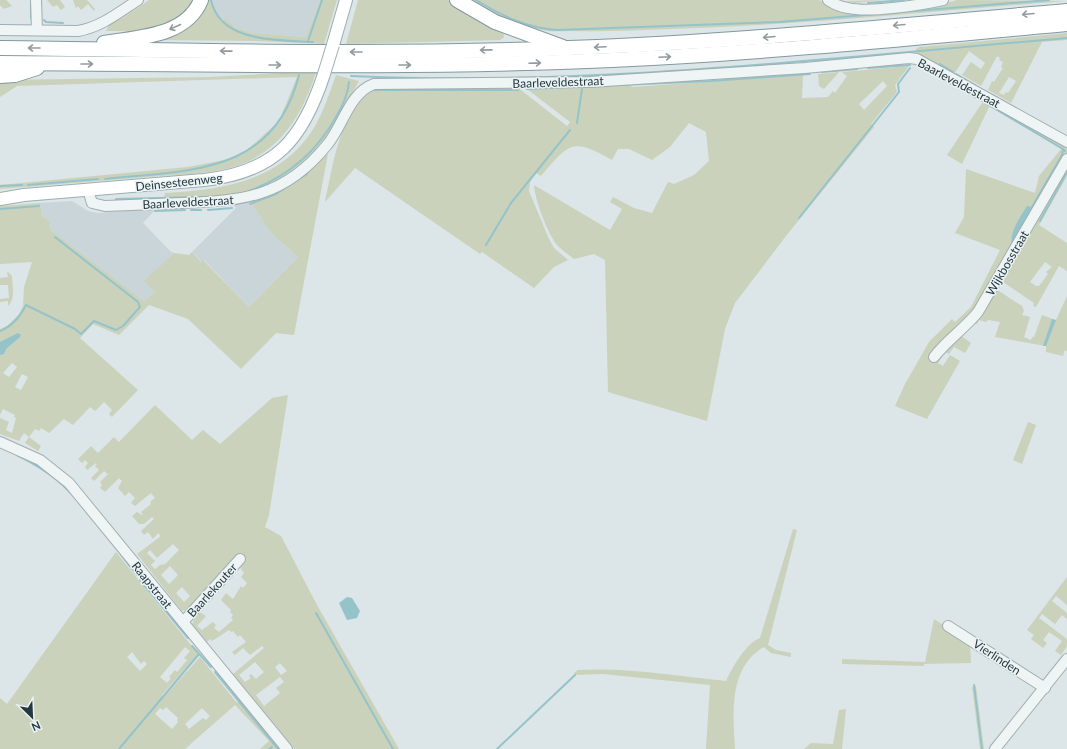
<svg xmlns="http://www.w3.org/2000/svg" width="1067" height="749" font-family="Lato,sans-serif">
	<rect width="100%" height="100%" fill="#dce5e7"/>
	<g fill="#cad5d9">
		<polygon points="210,0 320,0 306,37 253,33 236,28 225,18 221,22"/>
		<polygon points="72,201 88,211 98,213 157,208 143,223 170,251 174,253 145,281 155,292 144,301 51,230 49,225 51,223 42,215 40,203"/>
		<polygon points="250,202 272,234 298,257 249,307 204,260 202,262 192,252 235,209 236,207 233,205"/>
	</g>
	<g fill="#cad2bc" fill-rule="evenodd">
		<polygon points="0,0 6,0 12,6 4,9 0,5"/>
		<polygon points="47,0 60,0 65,7 61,10 57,5 53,7"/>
		<polygon points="73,0 87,0 95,9 94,11 88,4 81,10 78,6 76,8"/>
		<polygon points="149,0 197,0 174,24 137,31 106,31 109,25 123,18"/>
		<polygon points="204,0 210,0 221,22 225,18 236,28 253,33 306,37 320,0 337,0 324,44 256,41 156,40"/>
		<polygon points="358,0 448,0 468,13 503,31 504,37 500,40 346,44"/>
		<path d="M468,0H819C847,15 926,10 957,0L1067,1C935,11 803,25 672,29C638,30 605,32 571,31C561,31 551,32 541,30C515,25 491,14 468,0Z"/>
		<polygon points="842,0 847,1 884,0 854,3"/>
		<path d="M1067,33V40L1042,42L1011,103L988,90L992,81L994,82L1003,68L1001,67L1003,62L999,60L1000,58L997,56L981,86L962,75L971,62L981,69L985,63L969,51L954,74L920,57L915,50L919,47ZM1009,77L1016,81L1008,93L1006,92L1004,95L999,93Z"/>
		<path d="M909,66L895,85L897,92L871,124L874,127L786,236L735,303L725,329L707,421L608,392L605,260L594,254L574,259C569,255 563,251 559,247C548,236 535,200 534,185L610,230L622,209L610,202L613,197L634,208L652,213L668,182L674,184L694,175L709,161L706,132L689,123L670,147L652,160L629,149H618L612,160C572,137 569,143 541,176L536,173L530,182L529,191L549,239L554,248L568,260L554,267L534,288L482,252L480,254L355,168L325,202C333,166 340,106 377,89L517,87L567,126L570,122L523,86L626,83L632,87L803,75L802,98L828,97L833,91L835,93L847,76L842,72ZM883,81L887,86L864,110L859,104Z"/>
		<path d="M298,72H316C305,107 288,139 255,158C226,175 180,174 148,177C99,181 49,185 0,189V185L188,167L229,159L246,151L279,121L297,77L17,86L0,97V80L210,77Z"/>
		<polygon points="839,72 824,89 819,86 818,74"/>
		<path d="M336,75L359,81L326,140L300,168L264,189L227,198L164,200L165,193C221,190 278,182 312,131C323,114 329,94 336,75Z"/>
		<path d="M982,103L990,105L991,103L1067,146V153L1063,160L1067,162V176L1039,225L1067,243V271L1059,266L1036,307L1033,306L1034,303L1003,282L1019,253L1017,251L960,335L971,343L965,353L954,347L949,354L945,352L938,363L943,366L950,355L960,361L927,419L895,406L905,384L929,342L952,319L955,322L971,307L1000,250L955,233L964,217L966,169L1035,193L1039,176L1061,149L990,105L962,164L947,155ZM1045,262L1052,267L1046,272L1048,274L1039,286H1036L1030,282Z"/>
		<path d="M328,154L294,335L276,333L241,369L188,319L149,305L119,335L93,324L80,338L138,390L112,417L109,414L112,410L104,402L95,411L90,407L73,425L64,419L49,433L41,428L39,431L35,429L29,437L41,446L38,451L25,443L29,437L24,433L19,441L0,434V418L9,422L6,430L12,433L16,418L14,417L15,415L3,409L0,415V329L7,326L19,314L23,306L24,287L32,262L0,264V206L40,203L42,215L51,223L49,225L51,230L144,301L155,292L144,281L174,253L189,255L192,252L201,262L203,260L249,307L298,257L272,234L250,202L277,191ZM12,363L17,367L9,377L3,373ZM22,374L28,377L21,390L15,387Z"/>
		<path d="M7,271L12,276C12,285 16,299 8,306V301L0,302V299L9,298L8,285H0V278L8,277Z"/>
		<polygon points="996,291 999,291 1022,306 1024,311 1022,315 1030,317 1024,337 1031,340 1032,337 1034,337 1042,315 1056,320 1067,296 1067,351 1065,350 1063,356 1046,352 1046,346 995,337 1000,322 988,320 986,322 979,320 977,324 973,323"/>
		<path d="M288,395L269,515L265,527L281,536L317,605L399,749H294L233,674L264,648L262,646L250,655L243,648L235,655L232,652L246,642L240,635L238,637L233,631L231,632L229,630L212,641L210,639L207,642L192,624L198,611L206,616L197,626L202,630L213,622L216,625L214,628L219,632L233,620L231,618L233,615L230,612L231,610L221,600L226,593L233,599L241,586L243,588L247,583L241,577L244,573L234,558L190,609L182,611L137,554L161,536L158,533L153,539L148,532L144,535L141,531L154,519L152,517L144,524H139L132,516L137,512L142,515L143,514L141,512L151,504L150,502L155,498L151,493L135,506L131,503L135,498L129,492L125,496L118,488L122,481L119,478L105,492L100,488L102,485L100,482L108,474L104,471L94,481L91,478L99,470L95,466L97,464L96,463L87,470L85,467L88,463L85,460L82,463L78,459L91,446L98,453L114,437L119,442L155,405L192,440L203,430L220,444L272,398ZM173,544L179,550L165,564L160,565L155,569L151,565L155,561L147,553L150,550L157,558ZM170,566L178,575L169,584L161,575ZM182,587L190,596L184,602L176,593ZM255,662L264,672L256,679L251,674L249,676L251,678L245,682L239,675ZM280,663L287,671L281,675L275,667ZM280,677L284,682L276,688L280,693L264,706L256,695Z"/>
		<polygon points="1028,422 1036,425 1022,464 1013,460"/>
		<path d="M793,529L797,530L768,645L776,650L791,653V657L771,653L764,647C728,667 733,715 735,749H706L710,685L603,674L575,675L574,673L578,670C627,667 677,676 726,681C732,668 746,643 760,638Z"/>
		<path d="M116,552L198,654L162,695L163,698L200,657L237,703L241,698L280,747L277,749H260L269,741L235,705L185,749H0V698L7,704ZM185,647L190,651L184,658L187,660L177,672L175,670L169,677L171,678L167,683L160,677ZM132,652L141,664L144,661L147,664L140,671L127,657ZM166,707L178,718L177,720L178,722L172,729L155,714L160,708L163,710ZM202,708L210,716L206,720L203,718L189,729L185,724Z"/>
		<polygon points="1067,577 1067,605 1056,596 1052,601 1067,613 1067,619 1062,615 1055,624 1042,614 1039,618 1067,639 1067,646 1061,655 1055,651 1062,641 1049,632 1043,640 1047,643 1043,648 1031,639 1034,635 1027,630"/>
		<polygon points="934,619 970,642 971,663 924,664 924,666 842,664 842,659 925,662"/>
		<polygon points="976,686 984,749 980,749 972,687"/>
		<polygon points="846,709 842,749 804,749 811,743 833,744 839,710"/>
	</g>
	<g fill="#94c4ca">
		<path d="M1027,206L1032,207L1033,210L1012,244C1009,232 1021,216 1027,206Z"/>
		<polygon points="1052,319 1056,320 1046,346 1043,346"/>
		<polygon points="18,333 21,335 20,337 6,349 4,354 0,355 0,342"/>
		<polygon points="347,597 352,598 360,611 357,618 347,620 339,603"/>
	</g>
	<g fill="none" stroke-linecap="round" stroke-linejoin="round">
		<g stroke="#94c4ca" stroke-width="2">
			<polyline points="41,0 41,9"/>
			<path d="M211,0C220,43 279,40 313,42"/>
			<path d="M476,0C502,16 527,28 557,30L779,22L1049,0"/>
			<polyline points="868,3 904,0"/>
			<polyline points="31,18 31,5"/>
			<polyline points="44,20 46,22 63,23"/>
			<polyline points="308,41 322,0"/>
			<polyline points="940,64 953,72"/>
			<polyline points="868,68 910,65"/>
			<polyline points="822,72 857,69"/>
			<polyline points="956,74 975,85"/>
			<path d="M351,76C590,87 829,58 1067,38"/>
			<polyline points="527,89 711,81 810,74"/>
			<polyline points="375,90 518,90"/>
			<polyline points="987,92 1005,102"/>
			<polyline points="975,97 980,100"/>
			<polyline points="987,104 1063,149"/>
			<polyline points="577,123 582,89"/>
			<path d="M105,179C190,170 274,175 299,75"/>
			<polyline points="28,185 98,179"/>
			<polyline points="0,186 22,185"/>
			<path d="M249,191C287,177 316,153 336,117C342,107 348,94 349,82"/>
			<polyline points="116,199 205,197"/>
			<polyline points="250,204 276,194 307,174"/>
			<polyline points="1032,207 1062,155 1063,149 1065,151"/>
			<polyline points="0,209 39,206"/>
			<polyline points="191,210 201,210"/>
			<polyline points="208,210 232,208"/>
			<polyline points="155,211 185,210"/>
			<polyline points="799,218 899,92 898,84 910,68"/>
			<polyline points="1040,221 1067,172"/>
			<polyline points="486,245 511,203 570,130"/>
			<path d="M0,331C13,326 20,317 26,305L75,329L81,334L94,321L116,330L123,326L140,307L138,302L55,237"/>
			<path d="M17,455C31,462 45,470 57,480C87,506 112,544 137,575"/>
			<polyline points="140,580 188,638"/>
			<polyline points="316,613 393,749"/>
			<polyline points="192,646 211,667"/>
			<polyline points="215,672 278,749"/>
			<polyline points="974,685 982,749"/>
			<polyline points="119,749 199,654"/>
			<polyline points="269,749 272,747"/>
			<polyline points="497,749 575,675"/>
		</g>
		<g stroke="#a1aeb1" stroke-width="12">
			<g id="minor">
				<polyline points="36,0 37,30"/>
				<path d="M828,0C834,4 840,7 848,8C869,13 921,5 943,0"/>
				<path d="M0,30L78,31C101,27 118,13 138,0"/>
				<path d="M88,190L92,203L105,206C130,205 156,204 181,203C243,201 285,197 327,145C343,126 349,93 374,84L590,82L805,68L909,58L917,59L1067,142"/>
				<path d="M934,357C947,340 964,329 978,312L1067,159"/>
				<polyline points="0,442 40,460 69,483 287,749"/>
				<polyline points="183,622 240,559"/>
				<polyline points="948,626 1045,688"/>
				<polyline points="995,749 1067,659"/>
			</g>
		</g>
		<g stroke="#9bafb4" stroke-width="14">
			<g id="major">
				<polyline points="333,45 346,0"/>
				<path d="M0,199L24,195L204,180C276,172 303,139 324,74"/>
			</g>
		</g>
		<g stroke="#82999f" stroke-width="16">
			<g id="highway">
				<polyline points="457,0 495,22 563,47"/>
				<path d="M104,43C138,37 186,37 201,0"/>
				<path d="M0,48C190,50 380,56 569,48C736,42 901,25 1067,11"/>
				<path d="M0,63C204,64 408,69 612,60C764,53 915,38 1067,24"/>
				<polyline points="0,76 15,75 37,68"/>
			</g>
		</g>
		<use href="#minor" stroke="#eff4f5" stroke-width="10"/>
		<use href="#major" stroke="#fff" stroke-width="12"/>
		<use href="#highway" stroke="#fff" stroke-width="14"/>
		<g stroke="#9bafb4" stroke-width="14" stroke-linecap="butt">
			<polyline id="major-bridge" points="324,74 333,45"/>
		</g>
		<use href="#major-bridge" stroke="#fff" stroke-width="12"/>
	</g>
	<defs><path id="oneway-shaft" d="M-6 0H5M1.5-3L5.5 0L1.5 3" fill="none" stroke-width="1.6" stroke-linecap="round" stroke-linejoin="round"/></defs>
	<g stroke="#929c9e">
		<use href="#oneway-shaft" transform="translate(1028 14) rotate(175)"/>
		<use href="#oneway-shaft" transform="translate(899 25) rotate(175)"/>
		<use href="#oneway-shaft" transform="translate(175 27) rotate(156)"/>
		<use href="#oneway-shaft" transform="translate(769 37) rotate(175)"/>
		<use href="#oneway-shaft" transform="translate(600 47) rotate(177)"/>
		<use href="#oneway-shaft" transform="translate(34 48) rotate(-180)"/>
		<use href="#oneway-shaft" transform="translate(486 50) rotate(179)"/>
		<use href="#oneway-shaft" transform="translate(226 51) rotate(-179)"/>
		<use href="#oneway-shaft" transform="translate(356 52) rotate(180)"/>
		<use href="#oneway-shaft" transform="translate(665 57) rotate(-3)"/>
		<use href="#oneway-shaft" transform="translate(535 63) rotate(-2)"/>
		<use href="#oneway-shaft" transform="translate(87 64)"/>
		<use href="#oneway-shaft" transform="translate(275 65)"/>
		<use href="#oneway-shaft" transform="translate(405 65)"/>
	</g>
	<g text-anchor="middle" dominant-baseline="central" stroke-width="3" stroke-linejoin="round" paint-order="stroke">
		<g font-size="12" fill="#25383e" stroke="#ebf3f5">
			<text transform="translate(558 82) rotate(-2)">Baarleveldestraat</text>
			<text transform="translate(959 83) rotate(28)">Baarleveldestraat</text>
			<text transform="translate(179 182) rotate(-6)">Deinsesteenweg</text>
			<text transform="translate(188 202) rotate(-3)">Baarleveldestraat</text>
			<text transform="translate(1007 263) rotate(-60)">Wijkbosstraat</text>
			<text transform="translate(152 585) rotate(51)">Raapstraat</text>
			<text transform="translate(212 590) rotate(-48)">Baarlekouter</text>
			<text transform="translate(997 657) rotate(33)">Vierlinden</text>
		</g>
	</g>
	<g transform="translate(32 717) rotate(156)" stroke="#ebf3f5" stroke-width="3" paint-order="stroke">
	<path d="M0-3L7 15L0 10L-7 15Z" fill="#25383e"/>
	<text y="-6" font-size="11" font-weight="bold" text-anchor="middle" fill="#25383e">N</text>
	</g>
</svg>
